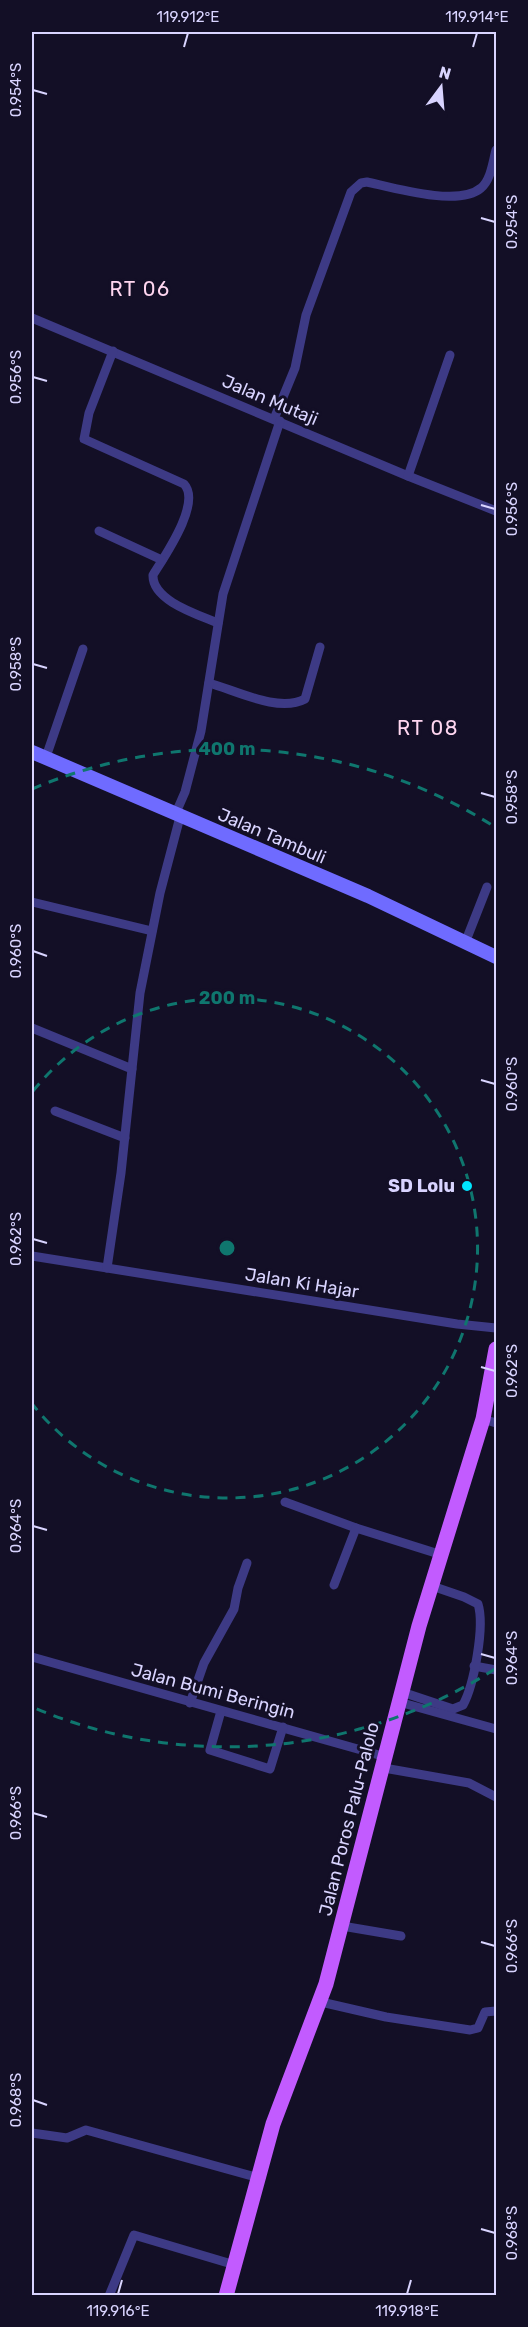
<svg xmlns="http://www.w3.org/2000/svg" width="528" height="2327" font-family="Rubik,sans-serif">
	<rect width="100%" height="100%" fill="#130f26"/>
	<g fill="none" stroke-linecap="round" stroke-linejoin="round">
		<g stroke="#3d3a85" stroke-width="9">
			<polyline points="32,318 408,476 496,511"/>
			<path d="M113,351L89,413L84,439L184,484C202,503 164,557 153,575C152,601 199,615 218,623"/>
			<path d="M274,419L295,368L306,315L351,192L361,183L367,182C394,188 459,207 481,188C491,180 493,161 496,150"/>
			<polyline points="408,476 450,355"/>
			<polyline points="99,531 162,560"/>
			<path d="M209,683C237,691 279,713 305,699L320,647"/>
			<polyline points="46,757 83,649"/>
			<polyline points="175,815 185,792 201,731 223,594 280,421"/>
			<polyline points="32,902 152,931"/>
			<polyline points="465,943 487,887"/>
			<polyline points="32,1028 132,1069"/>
			<polyline points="55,1111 125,1138"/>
			<polyline points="32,1256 457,1324 496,1328"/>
			<polyline points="107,1268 121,1173 140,993 160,893 180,817"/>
			<polyline points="483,1419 496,1423"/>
			<polyline points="285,1502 356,1528 442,1555"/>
			<polyline points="334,1585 356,1528"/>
			<polyline points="32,1657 386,1757"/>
			<polyline points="474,1666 496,1670"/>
			<path d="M402,1692L453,1709L463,1705C474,1685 485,1626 478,1604L464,1597L432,1586"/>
			<polyline points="399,1702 496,1729"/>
			<polyline points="190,1703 204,1663 234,1609 238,1588 247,1563"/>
			<polyline points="221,1711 210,1750 270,1769 283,1727"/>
			<polyline points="384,1768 469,1783 496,1797"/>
			<polyline points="342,1926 401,1936"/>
			<polyline points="321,2002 386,2017 470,2030 478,2028 485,2012 496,2011"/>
			<polyline points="32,2133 67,2138 86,2130 259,2178"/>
			<polyline points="109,2296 134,2235 235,2265"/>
		</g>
		<polyline stroke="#6f6bff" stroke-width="14" points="32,752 368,896 496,957"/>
		<polyline stroke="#c25bff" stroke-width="15" points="226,2296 273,2124 326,1984 419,1626 483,1419 496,1349"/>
	</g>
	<path fill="none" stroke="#d9d4ff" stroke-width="2" d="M184,47L188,33M473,47L477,33M33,90L47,94M481,218L495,222M33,377L47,381M481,505L495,509M33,664L47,668M481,793L495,797M33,951L47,956M481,1080L495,1084M33,1239L47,1243M481,1367L495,1371M33,1526L47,1530M481,1654L495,1658M33,1813L47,1817M481,1942L495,1946M33,2100L47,2105M481,2229L495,2233M118,2294L122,2280M407,2294L411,2280"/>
	<g fill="none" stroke="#0f766e" stroke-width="3" stroke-dasharray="10 8">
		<path d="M33 1091A250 250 0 1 1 33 1405"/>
		<path d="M495 1669A499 499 0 0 1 32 1707M32 789A499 499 0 0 1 495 827"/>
	</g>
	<circle fill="#00e5ff" stroke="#130f26" stroke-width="2" cx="467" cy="1186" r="6"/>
	<g text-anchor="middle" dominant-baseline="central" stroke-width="6" stroke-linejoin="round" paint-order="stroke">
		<g font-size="18" fill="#d9d4ff" stroke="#130f26">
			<text transform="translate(270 400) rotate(23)">Jalan Mutaji</text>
			<text transform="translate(272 836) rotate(23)">Jalan Tambuli</text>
			<text transform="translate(302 1283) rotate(9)">Jalan Ki Hajar</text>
			<text transform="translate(213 1691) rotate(15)">Jalan Bumi Beringin</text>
			<text transform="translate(349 1819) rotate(-76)">Jalan Poros Palu-Palolo</text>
		</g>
		<g font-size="18" font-weight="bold" fill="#d9d4ff" stroke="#130f26" text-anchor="end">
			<text x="455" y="1186">SD Lolu</text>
		</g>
		<g font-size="20" letter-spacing="1.5" fill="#ffd6f0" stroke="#130f26">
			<text x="140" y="289">RT 06</text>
			<text x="428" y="728">RT 08</text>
		</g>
	</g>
	<circle cx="227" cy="1248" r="9" fill="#0f766e" stroke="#130f26" stroke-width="3"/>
	<g font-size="18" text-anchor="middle" font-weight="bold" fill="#0f766e" stroke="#130f26" stroke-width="6" stroke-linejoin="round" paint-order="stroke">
		<text x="227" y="755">400 m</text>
		<text x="227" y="1004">200 m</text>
	</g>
	<rect width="528" height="2327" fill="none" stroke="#130f26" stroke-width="66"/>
	<g transform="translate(441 87) rotate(16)" stroke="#130f26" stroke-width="4.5" paint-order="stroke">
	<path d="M0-4.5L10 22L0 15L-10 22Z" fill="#d9d4ff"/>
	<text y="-9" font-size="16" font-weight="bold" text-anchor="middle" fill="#d9d4ff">N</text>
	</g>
	<rect x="33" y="33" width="462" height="2261" fill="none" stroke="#d9d4ff" stroke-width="2"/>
	<g font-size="15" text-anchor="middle" fill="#d9d4ff">
		<text x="188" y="22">119.912°E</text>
		<text x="477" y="22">119.914°E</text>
		<text transform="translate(16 90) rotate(-90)" y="5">0.954°S</text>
		<text transform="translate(512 222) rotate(-90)" y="5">0.954°S</text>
		<text transform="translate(16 377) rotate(-90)" y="5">0.956°S</text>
		<text transform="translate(512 509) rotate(-90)" y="5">0.956°S</text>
		<text transform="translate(16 664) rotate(-90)" y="5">0.958°S</text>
		<text transform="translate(512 797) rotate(-90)" y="5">0.958°S</text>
		<text transform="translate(16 951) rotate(-90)" y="5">0.960°S</text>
		<text transform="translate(512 1084) rotate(-90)" y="5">0.960°S</text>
		<text transform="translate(16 1239) rotate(-90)" y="5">0.962°S</text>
		<text transform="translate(512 1371) rotate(-90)" y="5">0.962°S</text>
		<text transform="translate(16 1526) rotate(-90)" y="5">0.964°S</text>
		<text transform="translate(512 1658) rotate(-90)" y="5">0.964°S</text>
		<text transform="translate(16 1813) rotate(-90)" y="5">0.966°S</text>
		<text transform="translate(512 1946) rotate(-90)" y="5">0.966°S</text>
		<text transform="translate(16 2100) rotate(-90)" y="5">0.968°S</text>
		<text transform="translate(512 2233) rotate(-90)" y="5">0.968°S</text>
		<text x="118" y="2316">119.916°E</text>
		<text x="407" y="2316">119.918°E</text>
	</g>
</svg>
